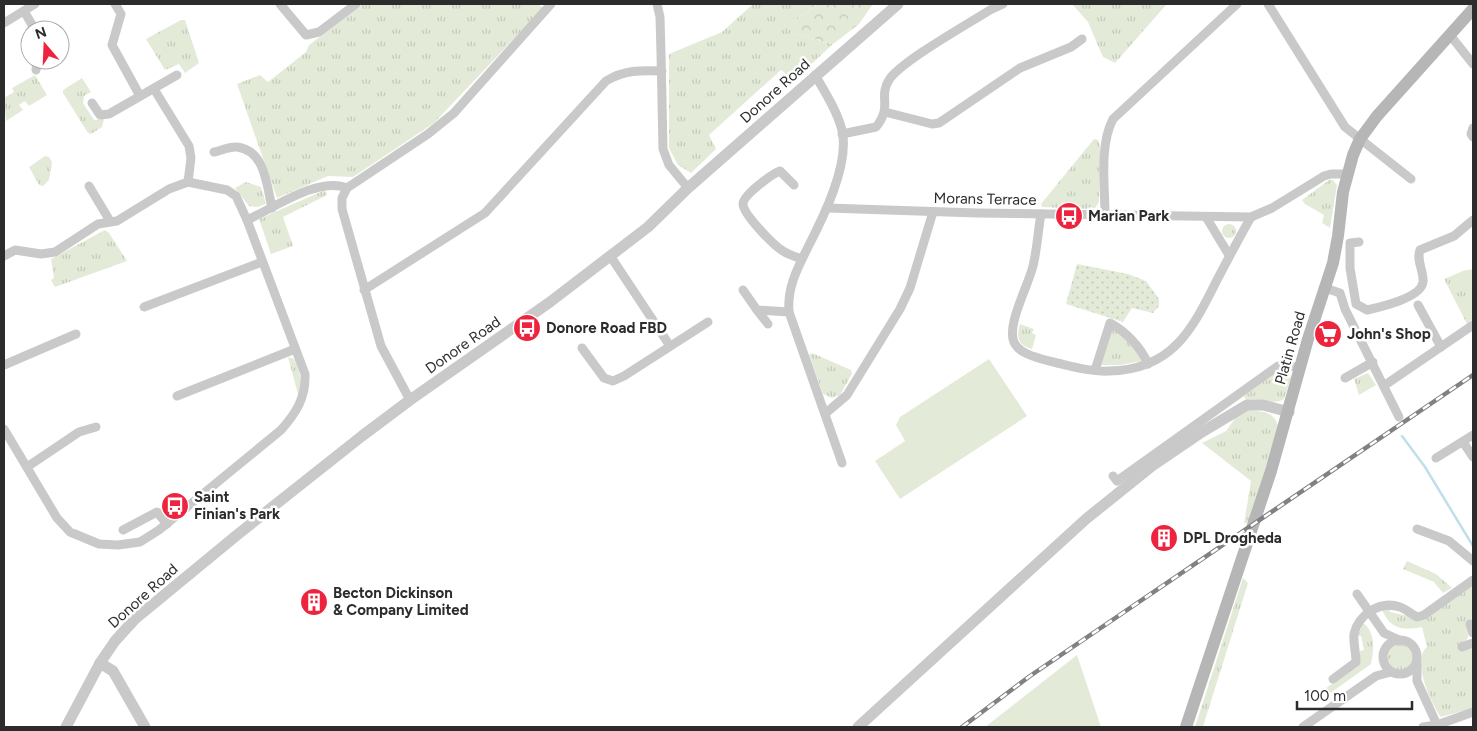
<svg xmlns="http://www.w3.org/2000/svg" width="1477" height="731" font-family="Figtree,sans-serif">
	<defs>
		<pattern id="grass-tufts" width="24" height="20" patternUnits="userSpaceOnUse" patternTransform="scale(1.25)"><rect width="24" height="20" fill="#e3ebd8"/><path d="M3 7l-1-3M5 7V3M7 7l1-3M15 17l-1-3M17 17v-4M19 17l1-3" fill="none" stroke="#c3caba"/></pattern>
		<pattern id="forest-crowns" width="20" height="18" patternUnits="userSpaceOnUse" patternTransform="scale(1.25)"><rect width="20" height="18" fill="#e3ebd8"/><path d="M2 6a3 3 0 1 1 6 0M12 15a3 3 0 1 1 6 0" fill="none" stroke="#c3caba"/></pattern>
		<pattern id="park-dots" width="8" height="8" patternUnits="userSpaceOnUse" patternTransform="scale(1.25)"><rect width="8" height="8" fill="#e3ebd8"/><path d="M2 2h.1M6 6h.1" fill="none" stroke="#c3caba" stroke-width="1.8" stroke-linecap="round"/></pattern>
	</defs>
	<rect width="100%" height="100%" fill="#fff"/>
	<g fill="url(#grass-tufts)">
		<polygon points="363,4 538,4 543,8 434,123 353,177 328,176 277,198 237,84 260,75 268,82 306,52 309,45"/>
		<polygon points="753,4 817,4 795,21 795,34 833,44 794,80 781,70 709,135 716,149 691,173 678,165 669,148 669,54 722,32"/>
		<polygon points="1072,4 1167,4 1115,63 1103,57 1088,22"/>
		<polygon points="181,20 185,20 199,63 185,73 179,64 165,70 146,39"/>
		<polygon points="35,75 47,95 29,106 25,101 19,105 23,110 6,121 4,98 14,92 12,88"/>
		<polygon points="82,78 91,92 84,96 83,103 94,120 104,119 102,127 91,134 88,133 63,93 63,90"/>
		<polygon points="1094,139 1098,140 1100,146 1099,202 1095,208 1089,209 1042,207 1041,204"/>
		<polygon points="45,156 49,157 52,162 49,180 43,186 39,185 29,167"/>
		<polygon points="1329,180 1333,180 1337,185 1330,228 1322,223 1324,215 1305,204 1302,200"/>
		<polygon points="246,182 261,187 266,204 257,207 249,206 235,188"/>
		<polygon points="325,190 327,195 283,217 293,246 271,254 259,219"/>
		<circle cx="1229" cy="231" r="7"/>
		<polygon points="105,230 109,233 127,261 55,287 51,280 54,278 51,259"/>
		<polygon points="1473,269 1473,319 1467,324 1444,279 1463,271"/>
		<path d="M1020,324L1034,329L1032,333L1036,335L1032,349C1018,345 1016,337 1020,324Z"/>
		<polygon points="1113,327 1143,356 1142,361 1120,365 1099,365"/>
		<polygon points="812,353 851,370 852,374 840,395 832,398 823,394 809,355"/>
		<path d="M288,357L294,359C301,372 302,384 299,398Z"/>
		<path d="M1277,372L1291,377L1284,399C1273,406 1259,397 1246,400L1244,396Z"/>
		<polygon points="1368,373 1376,385 1359,395 1354,379"/>
		<path d="M1249,410C1263,412 1274,411 1278,426L1250,521L1244,524L1251,481L1202,443L1226,431L1236,417Z"/>
		<polygon points="1407,561 1436,574 1452,588 1443,593 1434,582 1403,569"/>
		<polygon points="1243,578 1248,583 1206,717 1203,727 1195,727"/>
		<path d="M1473,585V622L1463,651L1473,648V708L1441,717C1431,705 1411,658 1427,647L1422,627C1403,631 1390,629 1382,610L1390,609V612L1422,619Z"/>
		<path d="M1363,623C1376,632 1374,651 1371,664L1329,694L1326,688C1340,678 1361,669 1360,651L1364,650L1361,636H1358Z"/>
		<circle cx="1400" cy="657" r="13"/>
	</g>
	<polygon fill="url(#forest-crowns)" points="817,4 873,4 859,24 833,44 795,34 795,21"/>
	<polygon fill="url(#park-dots)" points="1077,264 1128,274 1146,281 1159,299 1159,306 1153,313 1132,308 1123,322 1066,304"/>
	<g fill="#e3ebd8">
		<polygon points="989,359 1027,416 900,499 875,461 905,441 896,425 900,417"/>
		<polygon points="1077,655 1101,727 985,727"/>
	</g>
	<g fill="none" stroke-linecap="round" stroke-linejoin="round">
		<polyline stroke="#c2deec" stroke-width="2.5" points="1402,436 1425,467 1473,546"/>
		<g stroke="#c9c9c9" stroke-width="9">
			<polyline points="115,4 121,14 112,45 140,96"/>
			<polyline points="280,4 306,35 319,32 356,4"/>
			<polyline points="657,4 660,17 661,53 663,149 669,165 688,188"/>
			<polyline points="1268,4 1345,127 1411,179"/>
			<polyline points="24,11 35,30"/>
			<polyline points="4,23 35,4"/>
			<polyline points="1450,35 1473,64"/>
			<polyline points="36,70 37,60"/>
			<path d="M815,75C825,92 837,111 842,130C850,164 823,218 808,247C797,269 787,288 789,312L842,463"/>
			<polyline points="154,89 189,146 191,158 188,182"/>
			<polyline points="92,103 100,115 109,114 177,75"/>
			<polyline points="885,112 932,124 939,123 1020,68 1071,47 1082,39"/>
			<polyline points="1473,128 1471,134 1473,137"/>
			<path d="M842,134L876,127C893,106 878,97 889,80C900,62 968,24 990,10L1003,4"/>
			<path d="M214,152C220,151 230,146 237,147C265,150 267,186 272,208"/>
			<path d="M794,185L780,171C772,174 743,195 743,204C743,214 774,246 783,251C789,255 796,257 802,259"/>
			<polyline points="89,186 110,221"/>
			<polyline points="828,208 977,213 1251,217 1272,208 1324,176 1331,174 1348,174"/>
			<path d="M1041,214C1038,231 1037,250 1033,266C1028,286 1009,320 1013,339C1016,355 1043,359 1057,363C1074,367 1092,372 1109,371C1172,370 1192,330 1217,280C1228,259 1239,238 1251,217"/>
			<path d="M1105,215C1105,185 1099,146 1113,119L1237,4"/>
			<polyline points="1206,217 1229,255"/>
			<path d="M247,220C274,208 319,176 347,188"/>
			<path d="M1359,242L1350,243V268L1356,304L1367,310C1380,307 1421,298 1423,282C1424,271 1416,261 1420,250L1454,236L1473,220"/>
			<path d="M4,256L15,250L41,254L55,252L98,224L117,221L169,189L188,182L227,190L236,196L247,220L305,374C306,398 296,413 281,430L159,530L140,542L118,545L99,544L70,532L57,518L4,429"/>
			<polyline points="611,257 670,346"/>
			<polyline points="1325,288 1340,293 1345,309 1399,417"/>
			<path d="M364,290L485,213L606,81C624,70 640,70 662,71"/>
			<polyline points="743,290 757,310 789,312"/>
			<polyline points="1418,305 1441,347"/>
			<polyline points="144,307 262,262"/>
			<polyline points="757,310 768,324"/>
			<polyline points="582,348 604,378 613,381 624,376 708,322"/>
			<polyline points="4,365 76,334"/>
			<path d="M1095,370L1110,323C1125,331 1141,347 1148,364"/>
			<polyline points="1345,378 1373,362"/>
			<polyline points="1385,385 1473,325"/>
			<polyline points="177,396 295,349"/>
			<polyline points="410,400 381,346 342,209 342,198 347,188 428,134 454,113 551,4"/>
			<polyline points="826,413 847,395 900,309 910,288 933,212"/>
			<polyline points="1463,442 1473,457"/>
			<polyline points="1436,458 1473,435"/>
			<polyline points="27,467 79,432 96,427"/>
			<polyline points="1113,476 1117,481 1278,366 1301,367"/>
			<polyline points="1417,529 1449,541 1473,561"/>
			<polyline points="123,530 157,512 167,524"/>
			<polyline points="1357,594 1384,633 1399,640"/>
			<polyline points="1470,624 1473,633"/>
			<circle cx="1400" cy="657" r="17"/>
			<polyline points="1462,647 1473,643"/>
			<polyline points="1417,663 1417,681 1438,727"/>
			<path d="M1333,679L1356,662C1356,652 1353,643 1354,634C1358,615 1380,600 1400,607C1406,609 1411,614 1417,617L1424,615L1473,580"/>
			<polyline points="1303,727 1376,676 1391,672"/>
			<polyline points="1423,727 1437,725 1473,712"/>
		</g>
		<g stroke="#c9c9c9" stroke-width="11">
			<polyline points="100,663 113,671 145,727"/>
			<polyline points="66,727 100,663 115,641 135,619 237,535 362,436 410,400 550,302 648,227 688,188 898,4"/>
			<polyline points="858,727 1086,519 1152,466 1202,432 1247,405 1263,405 1289,412"/>
		</g>
		<polyline stroke="#b6b6b6" stroke-width="12" points="1186,727 1271,471 1308,339 1333,263 1338,236 1343,192 1353,155 1360,139 1377,116 1473,9"/>
		<g stroke="#818181" stroke-width="4.5">
			<polyline id="rail" points="962,727 1030,676 1473,375"/>
		</g>
		<use href="#rail" stroke="#fff" stroke-width="2.5" stroke-dasharray="8" stroke-linecap="butt"/>
	</g>
	<defs>
		<g id="bus-disc" transform="scale(1.4375)"><circle r="9.5" fill="#ee233d" stroke="#fff"/><path d="M-5-6H5V4H4V6H2V4H-2V6H-4V4H-5ZM-3.5-4V0h7V-4ZM-3.5 1.2v1.5H-2V1.2ZM2 1.2v1.5H3.5V1.2Z" fill="#fff"/></g>
		<g id="supermarket-disc" transform="scale(1.4375)"><circle r="9.5" fill="#ee233d" stroke="#fff"/><path d="M-6-5.5h2.5l.6 2H6L4.5 2H-2.5L-4.4-4H-6ZM-1.5 3.2a1.3 1.3 0 1 0 .1 0ZM3 3.2a1.3 1.3 0 1 0 .1 0Z" fill="#fff"/></g>
		<g id="building-disc" transform="scale(1.4375)"><circle r="9.5" fill="#ee233d" stroke="#fff"/><path d="M-4-6H4V6H1V3H-1V6H-4ZM-2.5-4.3h1.7v1.8h-1.7ZM.8-4.3h1.7v1.8H.8ZM-2.5-1h1.7V.8h-1.7ZM.8-1h1.7V.8H.8Z" fill="#fff"/></g>
	</defs>
	<g fill-rule="evenodd">
		<use href="#bus-disc" x="1069" y="216"/>
		<use href="#bus-disc" x="527" y="328"/>
		<use href="#supermarket-disc" x="1328" y="334"/>
		<use href="#bus-disc" x="175" y="506"/>
		<use href="#building-disc" x="1164" y="538"/>
		<use href="#building-disc" x="314" y="602"/>
	</g>
	<g text-anchor="middle" dominant-baseline="central" stroke-width="5" stroke-linejoin="round" paint-order="stroke">
		<g font-size="15" fill="#2c2c2c" stroke="#fff">
			<text transform="translate(775 91) rotate(-42)">Donore Road</text>
			<text transform="translate(985 199) rotate(1)">Morans Terrace</text>
			<text transform="translate(463 345) rotate(-35)">Donore Road</text>
			<text transform="translate(1290 348) rotate(-74)">Platin Road</text>
			<text transform="translate(143 596) rotate(-42)">Donore Road</text>
		</g>
		<g font-size="15" font-weight="bold" fill="#2c2c2c" stroke="#fff" text-anchor="start">
			<text x="1088" y="216">Marian Park</text>
			<text x="546" y="328">Donore Road FBD</text>
			<text x="1347" y="334">John's Shop</text>
			<text x="194" y="497">Saint<tspan x="194" dy="17">Finian's Park</tspan></text>
			<text x="1183" y="538">DPL Drogheda</text>
			<text x="333" y="593">Becton Dickinson<tspan x="333" dy="17">&amp; Company Limited</tspan></text>
		</g>
	</g>
	<rect width="1477" height="731" fill="none" stroke="#2c2c2c" stroke-width="10"/>
	<g transform="translate(45 45) rotate(341)"><circle r="24" fill="#ffffff" stroke="#ababab"/>
	<path d="M0-4L9 19L0 12L-9 19Z" fill="#ee233d"/>
	<text y="-8" font-size="14" font-weight="bold" text-anchor="middle" fill="#2c2c2c">N</text>
	</g>
	<path d="M1297 701v8h115v-8" fill="none" stroke="#2c2c2c" stroke-width="2.5"/>
	<text x="1304" y="701" font-size="15" fill="#2c2c2c" stroke="#ffffff" stroke-width="4" paint-order="stroke">100 m</text>
</svg>
